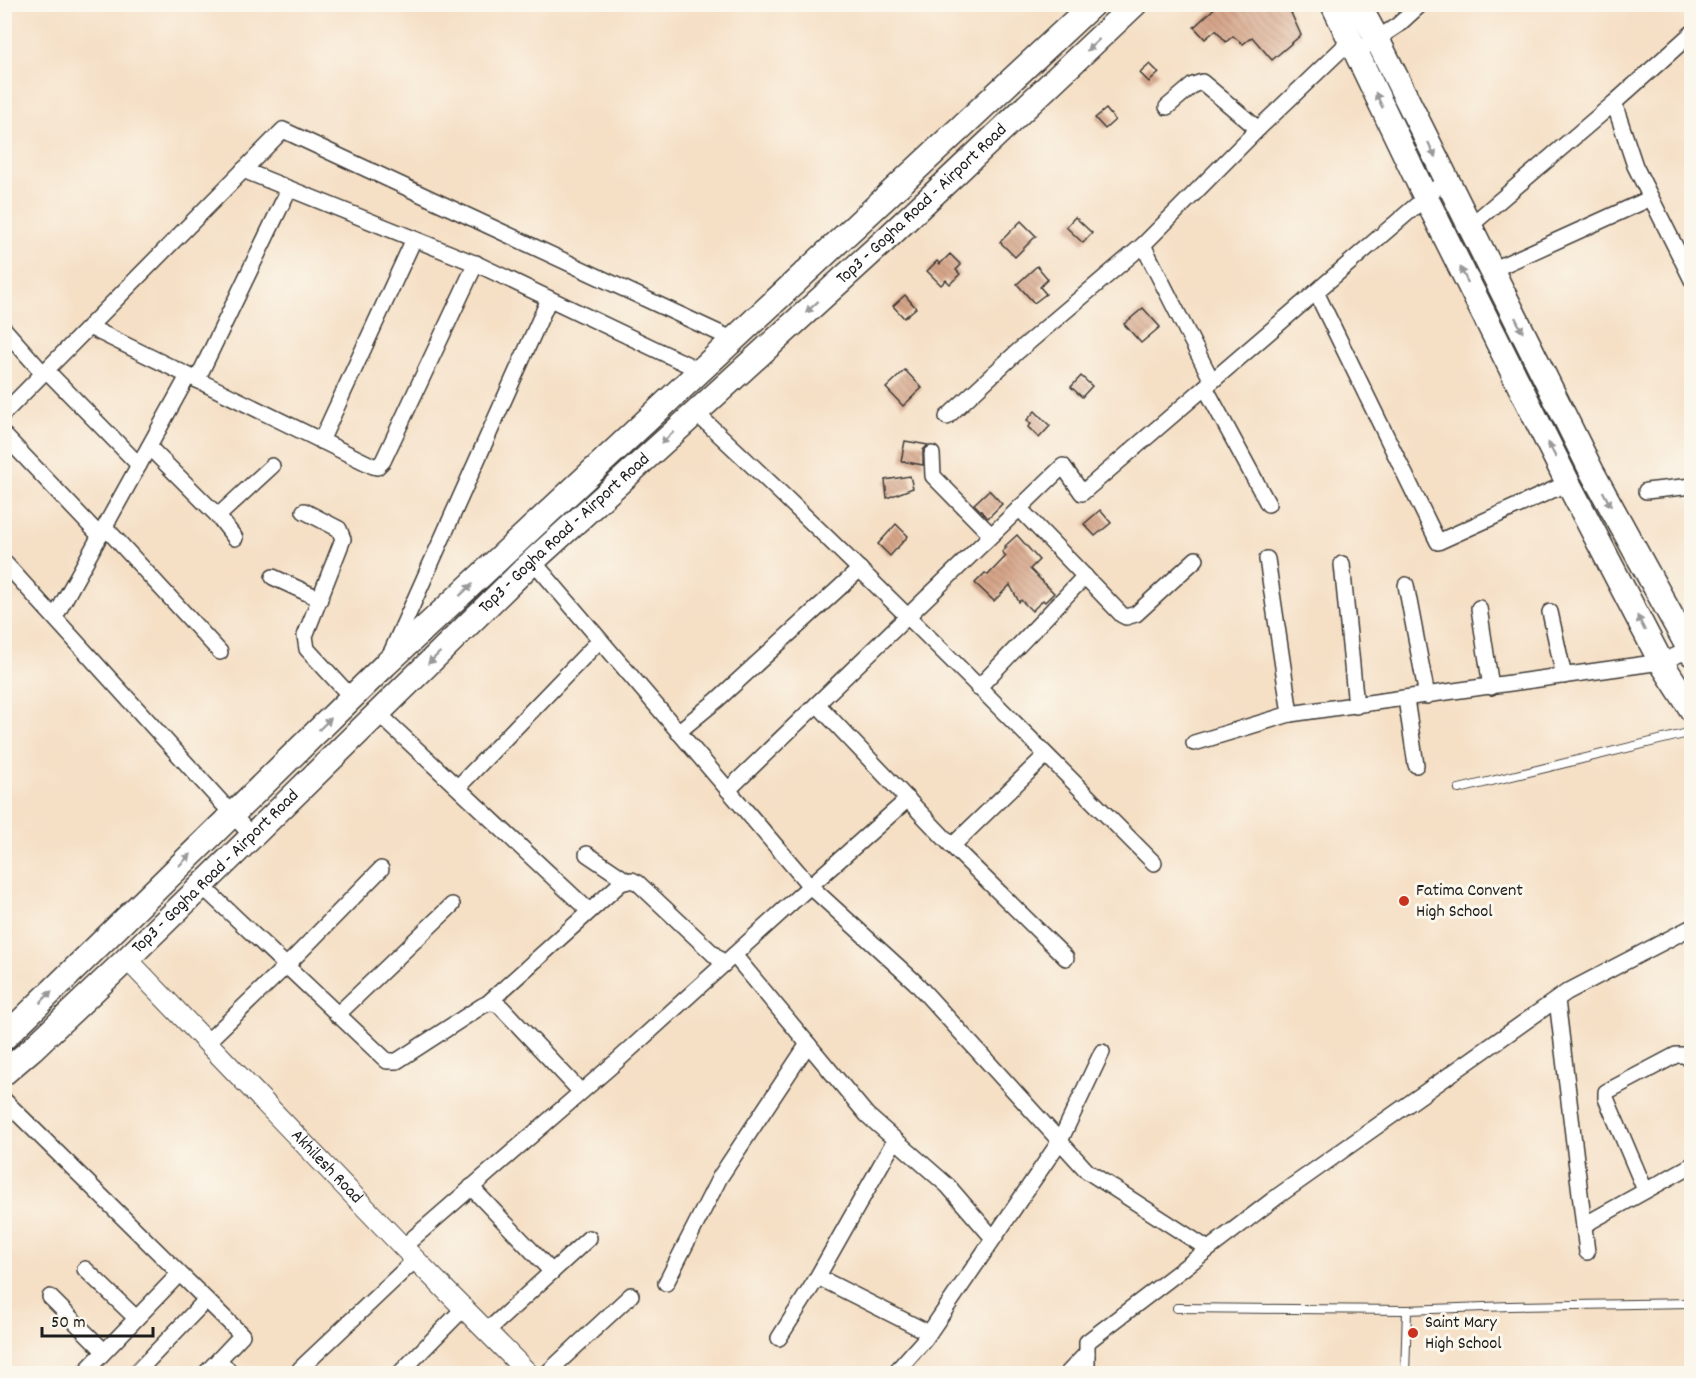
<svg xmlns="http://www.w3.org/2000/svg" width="1696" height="1378" font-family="Dekko,sans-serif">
	<defs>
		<pattern id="building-back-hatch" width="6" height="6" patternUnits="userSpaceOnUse" patternTransform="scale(1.5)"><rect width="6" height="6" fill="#d6a589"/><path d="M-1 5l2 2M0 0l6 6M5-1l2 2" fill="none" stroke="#b78d76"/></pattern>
	</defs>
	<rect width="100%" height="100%" fill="#fbf7ec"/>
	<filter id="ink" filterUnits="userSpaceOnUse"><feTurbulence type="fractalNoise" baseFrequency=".0167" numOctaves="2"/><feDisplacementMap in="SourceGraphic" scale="12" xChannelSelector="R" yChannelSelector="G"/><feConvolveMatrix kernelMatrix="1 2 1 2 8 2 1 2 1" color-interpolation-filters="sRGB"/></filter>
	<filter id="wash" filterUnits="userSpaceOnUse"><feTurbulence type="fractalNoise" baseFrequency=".008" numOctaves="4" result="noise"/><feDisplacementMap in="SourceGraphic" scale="24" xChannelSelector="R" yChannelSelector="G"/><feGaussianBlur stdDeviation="1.35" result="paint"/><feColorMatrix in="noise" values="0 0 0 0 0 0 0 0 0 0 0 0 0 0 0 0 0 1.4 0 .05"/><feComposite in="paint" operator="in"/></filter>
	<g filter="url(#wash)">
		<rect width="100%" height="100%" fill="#f5dfc5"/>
		<g id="blocks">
			<g fill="url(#building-back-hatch)">
				<polygon points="1219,4 1287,4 1301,35 1272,60 1252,37 1243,44 1233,36 1226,42 1216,30 1205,39 1194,27"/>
				<polygon points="1150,64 1159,73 1149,82 1140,73"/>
				<polygon points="1106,109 1115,120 1105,129 1095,118"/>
				<polygon points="1075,217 1092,233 1083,243 1066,227"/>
				<polygon points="1021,221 1036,236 1015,257 1000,242"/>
				<polygon points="950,254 961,265 956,270 960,274 950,284 946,280 941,285 927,271 937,261 940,264"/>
				<polygon points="1037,266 1048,279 1040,287 1046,294 1034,303 1017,284"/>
				<polygon points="905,295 916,308 904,318 893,306"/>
				<polygon points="1143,308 1160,327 1141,343 1124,324"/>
				<polygon points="905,370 922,388 903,406 886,388"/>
				<polygon points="1081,376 1092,386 1082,397 1071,387"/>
				<polygon points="1035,411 1050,426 1039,438 1028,427 1031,424 1027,420"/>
				<polygon points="905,441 928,445 923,450 923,465 901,461"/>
				<polygon points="910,476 913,488 887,498 885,480"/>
				<polygon points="989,490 1002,504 988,518 974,504"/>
				<polygon points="1100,510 1111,523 1095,536 1084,524"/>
				<polygon points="896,524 908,536 890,556 878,544"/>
				<polygon points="1017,535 1039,560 1030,569 1054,593 1045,602 1043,600 1032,611 1021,600 1019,602 1010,585 994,601 975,583 985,573 988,575 1006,556 1002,552 1007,547 1005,546"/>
			</g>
		</g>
	</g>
	<g filter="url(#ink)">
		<use href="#blocks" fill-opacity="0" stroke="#3d3935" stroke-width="1.5"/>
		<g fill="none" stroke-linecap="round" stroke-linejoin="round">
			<g stroke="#3d3935" stroke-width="10">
				<g id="service">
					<polyline points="1459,789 1692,732"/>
					<polyline points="1177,1308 1407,1310"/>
					<polyline points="1405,1374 1407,1310 1510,1306 1692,1303"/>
				</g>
			</g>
			<g stroke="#3d3935" stroke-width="18">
				<g id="minor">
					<polyline points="1357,52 1398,25 1421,4"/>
					<polyline points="1614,103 1692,33"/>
					<polyline points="1167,107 1193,85 1202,82 1258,129"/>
					<polyline points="243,170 479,265 701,371"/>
					<polyline points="1470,226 1614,103 1635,166 1692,280"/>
					<polyline points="1143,245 1212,381"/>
					<polyline points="1492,270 1651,198"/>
					<polyline points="1316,292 1438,542 1568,483"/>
					<polyline points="89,327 373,466 377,467 383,461 476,263"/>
					<polyline points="4,329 43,373"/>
					<polyline points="46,370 139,465"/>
					<polyline points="197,380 289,189"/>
					<polyline points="1205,387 1268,504"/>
					<path d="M695,412C852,558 1003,711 1154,863"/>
					<polyline points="4,413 283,130 734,340"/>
					<polyline points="947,417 1016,353 1143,245 1258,129 1351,40"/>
					<polyline points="4,435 100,536"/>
					<polyline points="321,441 414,239"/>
					<polyline points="149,447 218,516 235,538"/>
					<polyline points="932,454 933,476 991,535"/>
					<polyline points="1646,491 1692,486"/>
					<polyline points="1019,508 1122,615 1126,617 1136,614 1196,559"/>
					<polyline points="304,511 339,529 343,539 305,636 307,649 352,698"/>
					<polyline points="218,516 272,466"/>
					<polyline points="105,527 220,652"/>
					<polyline points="1267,559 1290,714"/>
					<polyline points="4,562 252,836"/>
					<polyline points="1342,564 1356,706"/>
					<polyline points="273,577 320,599"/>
					<polyline points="1406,585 1427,696"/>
					<polyline points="1479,608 1491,687"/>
					<polyline points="1550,612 1564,676"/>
					<polyline points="55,617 188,376"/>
					<polyline points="390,655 549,299"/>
					<polyline points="978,688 1085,576"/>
					<polyline points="1406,699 1416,765"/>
					<polyline points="817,704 952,846 1066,958"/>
					<polyline points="378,713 589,911"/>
					<polyline points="678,732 717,700 860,569"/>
					<polyline points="1194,743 1290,714 1661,662 1689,650"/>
					<polyline points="458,787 600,640"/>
					<polyline points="728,790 1063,466 1082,493 1447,179"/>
					<polyline points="908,799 810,886 915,982 1087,1171 1208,1249"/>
					<polyline points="952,846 1046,755"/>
					<polyline points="587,854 627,881"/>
					<path d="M201,885L387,1061H397L482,1006C490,1002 494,1002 501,1007L581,1092"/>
					<polyline points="734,955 867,1115 948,1186 993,1238"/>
					<polyline points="1557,1000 1587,1252"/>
					<polyline points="488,1003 621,883 632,880 638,883 724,964"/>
					<polyline points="337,1015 452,905"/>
					<polyline points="206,1043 286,966 381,869"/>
					<polyline points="4,1100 242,1335 205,1374"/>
					<polyline points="471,1187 552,1272"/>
					<polyline points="1645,1190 1606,1098 1606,1092 1676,1055 1685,1055 1692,1062"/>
					<polyline points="1584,1225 1692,1165"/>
					<polyline points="403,1247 617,1061 810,886 533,561"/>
					<polyline points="85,1269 136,1318"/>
					<polyline points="818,1277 929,1333"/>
					<polyline points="666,1283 720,1177 808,1044"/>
					<polyline points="50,1297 104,1351"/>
					<polyline points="487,1331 589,1238"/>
					<polyline points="779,1338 814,1283 895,1140"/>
					<polyline points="219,1360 232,1374"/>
					<polyline points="300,1369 416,1259"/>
					<polyline points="83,1374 179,1274"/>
					<polyline points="135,1374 206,1300"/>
					<polyline points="399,1374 464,1308"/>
					<polyline points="546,1374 631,1295"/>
					<polyline points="894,1374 925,1339 1060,1141 1102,1052"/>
					<polyline points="1067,1374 1087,1353"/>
					<polyline points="1087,1374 1087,1342 1278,1196 1567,992 1692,927"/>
				</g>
			</g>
			<g stroke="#3d3935" stroke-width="22">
				<g id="tertiary">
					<path id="s1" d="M127,959L403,1247L529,1374"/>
				</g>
			</g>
			<g stroke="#3d3935" stroke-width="27">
				<g id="primary">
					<polyline points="1333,4 1426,198 1568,483 1661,662 1692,710"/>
					<polyline points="1358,4 1377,39 1592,472 1692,654"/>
					<polyline points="4,1038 385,665 1093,4"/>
					<path id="s2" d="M4,1073L32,1049L127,959L533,561L883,242L1135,4"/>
				</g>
			</g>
			<use href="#service" stroke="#fff" stroke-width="8"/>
			<use href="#minor" stroke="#fff" stroke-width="15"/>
			<use href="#tertiary" stroke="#fff" stroke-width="20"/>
			<use href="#primary" stroke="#fff" stroke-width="24"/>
		</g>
		<defs><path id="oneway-solid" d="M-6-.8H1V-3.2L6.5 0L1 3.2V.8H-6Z" transform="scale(1.5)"/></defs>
		<g fill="#999">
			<use href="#oneway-solid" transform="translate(1093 45) rotate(137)"/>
			<use href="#oneway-solid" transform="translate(1379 100) rotate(-115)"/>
			<use href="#oneway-solid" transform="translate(1432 150) rotate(64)"/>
			<use href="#oneway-solid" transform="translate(1464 275) rotate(-117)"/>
			<use href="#oneway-solid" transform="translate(812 307) rotate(137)"/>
			<use href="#oneway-solid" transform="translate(1519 325) rotate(64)"/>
			<use href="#oneway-solid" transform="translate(667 438) rotate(137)"/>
			<use href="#oneway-solid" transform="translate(1552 450) rotate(-117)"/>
			<use href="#oneway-solid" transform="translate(1607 499) rotate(62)"/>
			<use href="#oneway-solid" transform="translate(466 590) rotate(-43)"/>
			<use href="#oneway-solid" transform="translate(1641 623) rotate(-117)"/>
			<use href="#oneway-solid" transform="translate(434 658) rotate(136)"/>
			<use href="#oneway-solid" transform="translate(325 724) rotate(-44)"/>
			<use href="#oneway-solid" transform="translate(185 860) rotate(-44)"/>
			<use href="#oneway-solid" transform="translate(46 997) rotate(-45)"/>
		</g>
	</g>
	<g fill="#c8321e" stroke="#fbf7ec" stroke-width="2">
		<circle cx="1404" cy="901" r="6"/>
		<circle cx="1413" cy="1333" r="6"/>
	</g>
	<g text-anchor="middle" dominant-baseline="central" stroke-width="6" stroke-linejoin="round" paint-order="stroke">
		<g font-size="18" fill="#1c1c1c" stroke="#fbf7ec">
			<text stroke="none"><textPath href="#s2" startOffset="1264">Top3 - Gogha Road - Airport Road</textPath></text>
			<text stroke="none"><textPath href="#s2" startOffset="778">Top3 - Gogha Road - Airport Road</textPath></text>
			<text stroke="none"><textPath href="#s2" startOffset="292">Top3 - Gogha Road - Airport Road</textPath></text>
			<text stroke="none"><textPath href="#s1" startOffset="288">Akhilesh Road</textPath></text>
		</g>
		<g font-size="18" fill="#1c1c1c" stroke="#fbf7ec" text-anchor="start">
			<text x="1416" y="891">Fatima Convent<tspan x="1416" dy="21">High School</tspan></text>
			<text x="1425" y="1323">Saint Mary<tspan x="1425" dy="21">High School</tspan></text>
		</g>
	</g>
	<rect width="1696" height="1378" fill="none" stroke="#fbf7ec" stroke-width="24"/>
	<path d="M42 1327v9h111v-9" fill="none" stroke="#1c1c1c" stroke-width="3"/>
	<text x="51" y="1327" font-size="18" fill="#1c1c1c" stroke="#fbf7ec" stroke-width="4.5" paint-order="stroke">50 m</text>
</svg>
